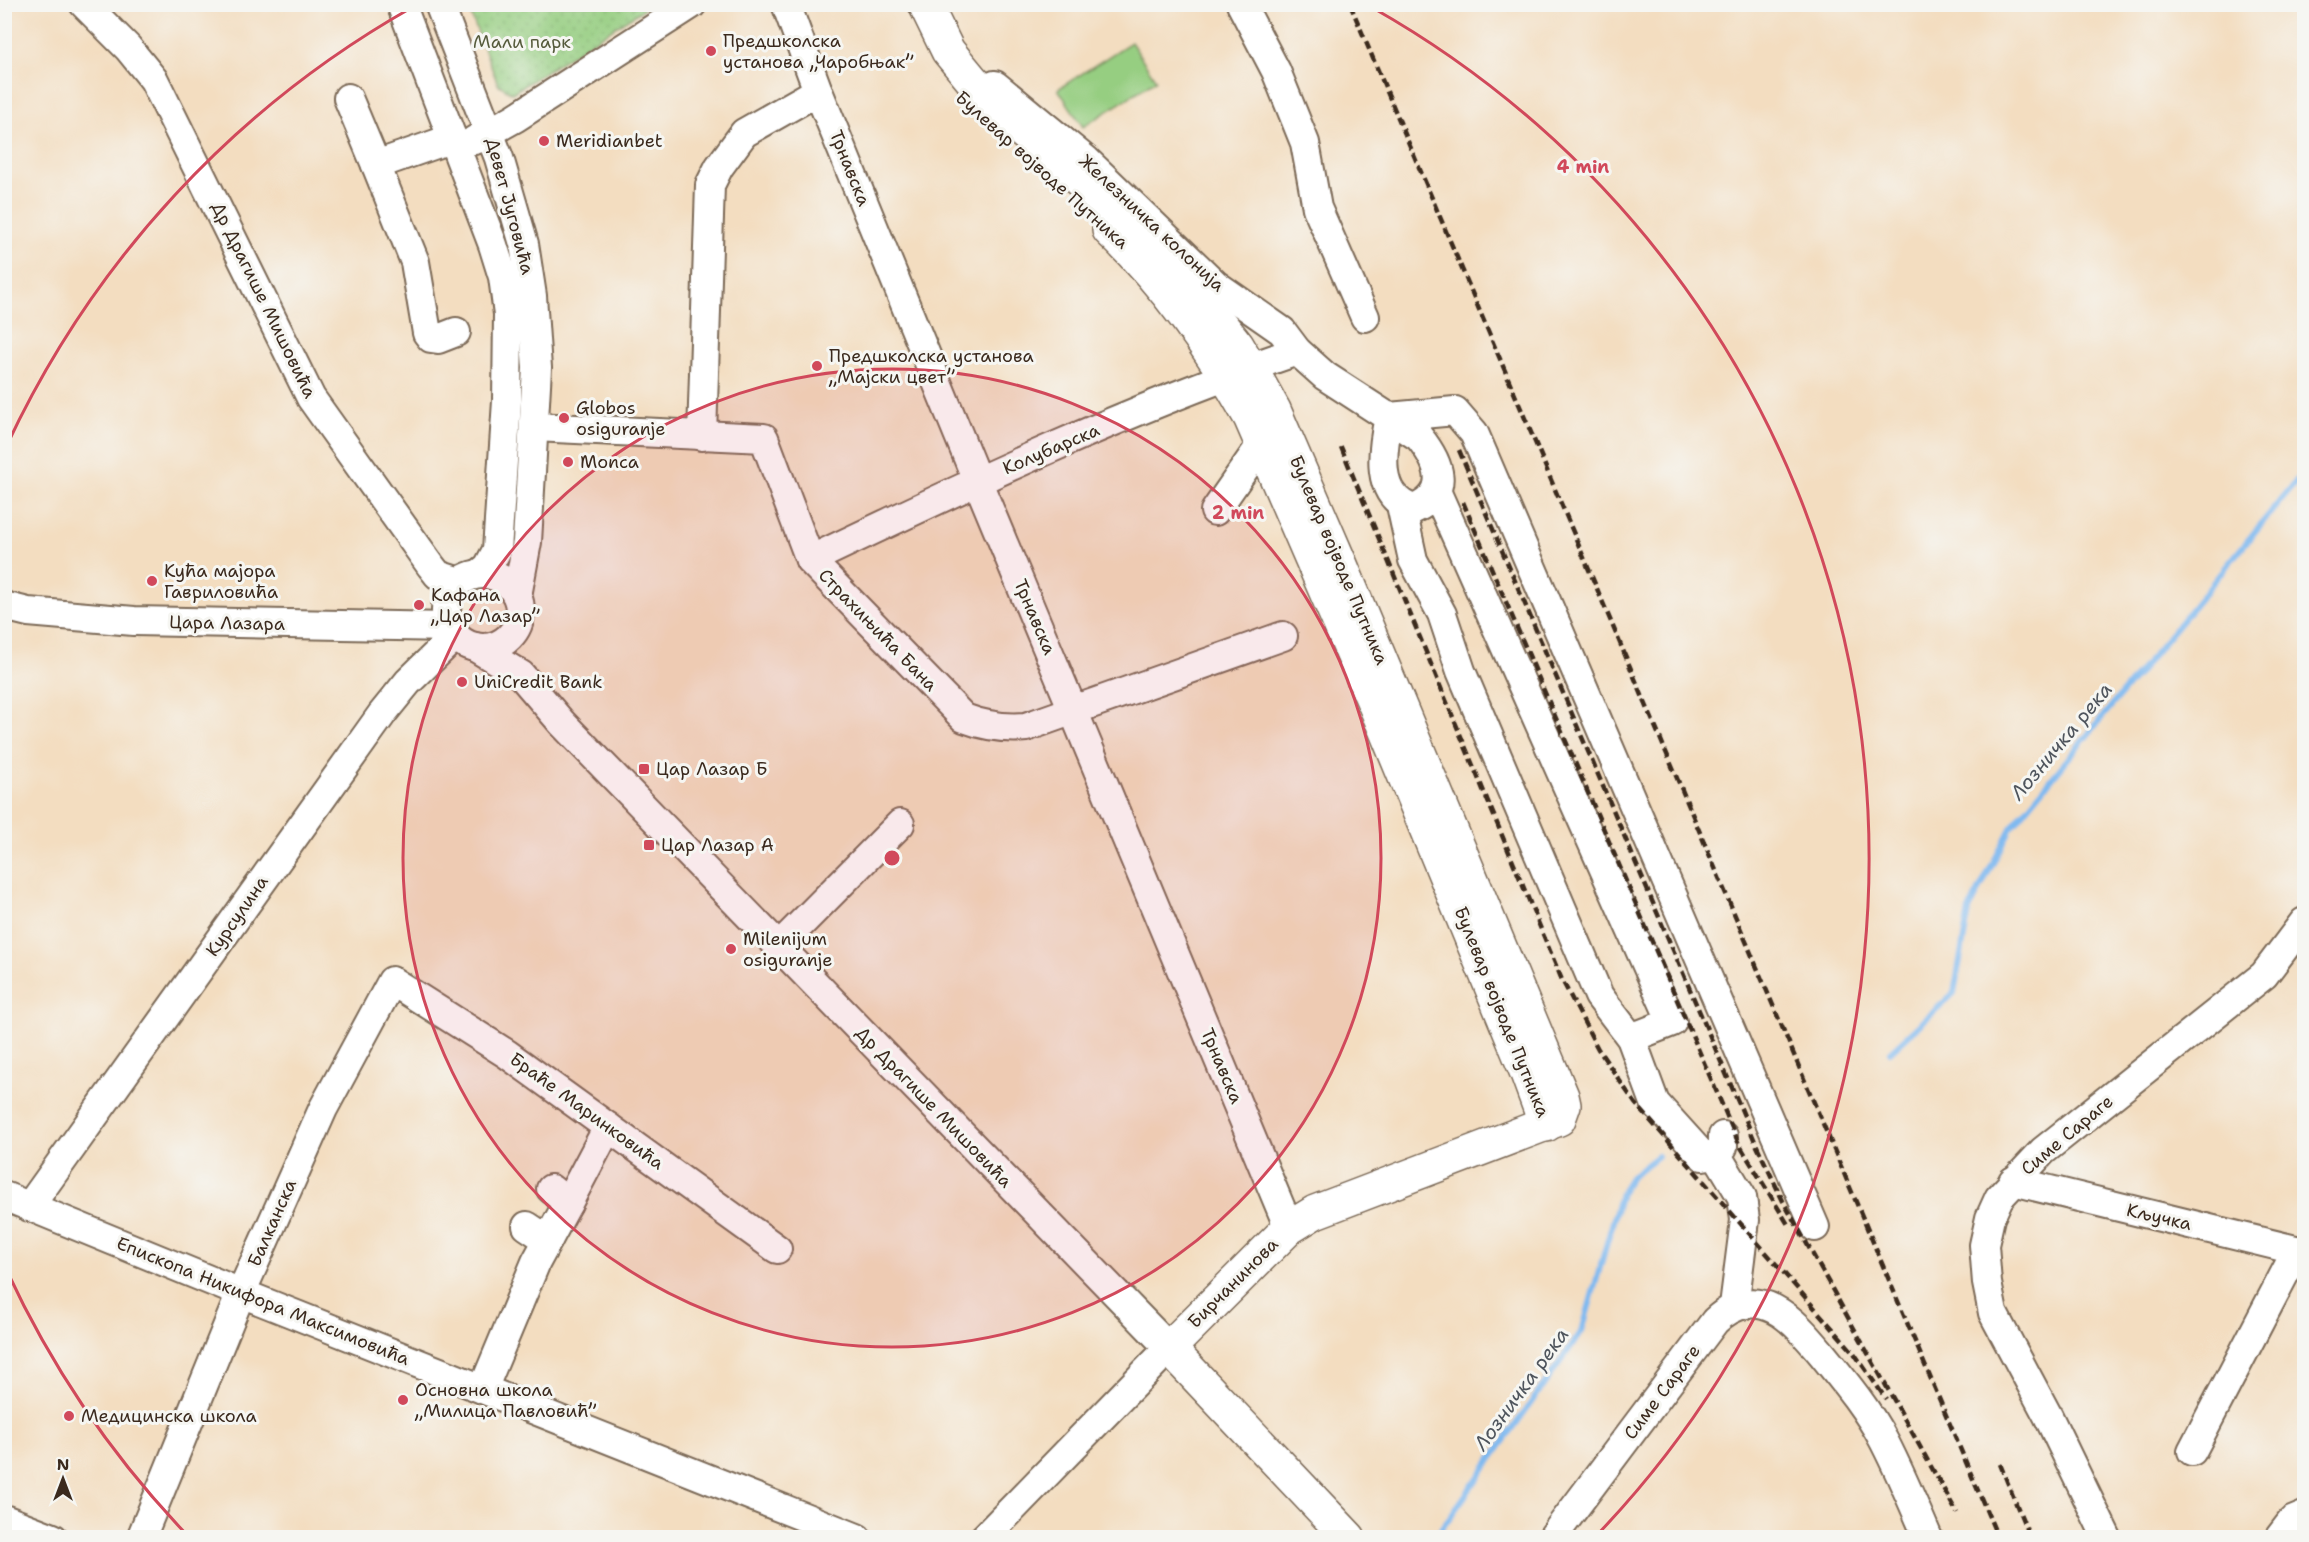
<svg xmlns="http://www.w3.org/2000/svg" width="2309" height="1542" font-family="'Shantell Sans',sans-serif">
	<defs>
		<pattern id="park-dots" width="8" height="8" patternUnits="userSpaceOnUse" patternTransform="scale(1.5)"><rect width="8" height="8" fill="#96ce81"/><path d="M2 2h.1M6 6h.1" fill="none" stroke="#82b16f" stroke-width="1.8" stroke-linecap="round"/></pattern>
	</defs>
	<rect width="100%" height="100%" fill="#f6f6f2"/>
	<filter id="ink" filterUnits="userSpaceOnUse"><feTurbulence type="fractalNoise" baseFrequency=".0167" numOctaves="2"/><feDisplacementMap in="SourceGraphic" scale="12" xChannelSelector="R" yChannelSelector="G"/><feConvolveMatrix kernelMatrix="1 2 1 2 8 2 1 2 1" color-interpolation-filters="sRGB"/></filter>
	<filter id="wash" filterUnits="userSpaceOnUse"><feTurbulence type="fractalNoise" baseFrequency=".008" numOctaves="4" result="noise"/><feDisplacementMap in="SourceGraphic" scale="24" xChannelSelector="R" yChannelSelector="G"/><feGaussianBlur stdDeviation="1.35" result="paint"/><feColorMatrix in="noise" values="0 0 0 0 0 0 0 0 0 0 0 0 0 0 0 0 0 1.4 0 .05"/><feComposite in="paint" operator="in"/></filter>
	<g filter="url(#wash)">
		<rect width="100%" height="100%" fill="#f3ddc0"/>
		<polygon fill="url(#park-dots)" stroke="#687c50" stroke-width="1.5" points="467,5 650,5 512,93 498,84"/>
		<polygon fill="#96ce81" stroke="#687c50" stroke-width="1.5" points="1131,42 1156,80 1083,127 1058,89"/>
		<g fill="none" stroke-linecap="round" stroke-linejoin="round">
			<g stroke="#7fb9f0" stroke-width="6">
				<polyline points="1890,1052 1954,993 1969,910 2011,828 2304,472"/>
				<polyline points="1435,1538 1582,1331 1621,1193 1631,1177 1658,1156"/>
			</g>
		</g>
	</g>
	<g filter="url(#ink)">
		<g fill="none" stroke-linecap="round" stroke-linejoin="round">
			<g stroke="#7b6957" stroke-width="32">
				<g id="minor">
					<polyline points="84,4 128,48 154,80 311,398 431,566 438,575 460,582"/>
					<polyline points="401,4 493,245 503,277 508,314 507,401 497,550 488,567 479,574"/>
					<polyline points="439,4 499,158 524,244 532,296 537,368 527,542 517,596"/>
					<polyline points="786,4 818,91 977,480 1289,1228"/>
					<polyline points="1241,4 1276,71 1305,143 1317,208 1365,317"/>
					<path d="M995,85L1086,160L1216,285L1282,331L1297,351L1325,376L1419,437C1440,463 1452,493 1414,509C1374,497 1382,450 1389,417"/>
					<polyline points="348,98 376,165"/>
					<polyline points="453,138 376,165 415,262 427,333 431,338 438,339 456,332"/>
					<polyline points="475,140 515,118 692,4"/>
					<polyline points="1389,417 1455,411 1474,433 1815,1227"/>
					<path d="M534,427L764,438L810,560L964,718C985,726 1003,729 1026,727L1283,636"/>
					<polyline points="702,436 710,185 719,167 744,133 818,91"/>
					<polyline points="1437,493 1672,1022 1631,1038"/>
					<polyline points="1401,505 1413,560 1442,614 1461,671 1599,996 1631,1038 1655,1103 1703,1156 1716,1154 1723,1147 1723,1136"/>
					<polyline points="1215,511 1261,445"/>
					<path d="M810,560C969,484 1130,408 1297,351"/>
					<circle cx="483" cy="611" r="37"/>
					<polyline points="4,606 28,612 134,621 450,627"/>
					<polyline points="475,647 521,675 562,723 1169,1348 984,1538"/>
					<polyline points="779,946 900,824"/>
					<polyline points="1716,1154 1742,1197 1745,1220 1734,1306"/>
					<polyline points="2013,1181 2304,1252"/>
					<polyline points="551,1189 568,1203 608,1127"/>
					<polyline points="4,1196 241,1293 857,1538"/>
					<polyline points="29,1207 382,714 408,682 456,635"/>
					<polyline points="527,1226 548,1240"/>
					<polyline points="483,1389 536,1262 568,1203"/>
					<polyline points="2192,1451 2297,1250"/>
					<polyline points="4,1519 53,1538"/>
					<polyline points="141,1538 241,1293 323,1109 392,981 507,1054 777,1249"/>
					<path d="M1552,1538L1715,1321C1759,1280 1793,1319 1823,1355C1845,1382 1868,1410 1884,1441C1900,1472 1914,1505 1928,1538"/>
					<polyline points="2107,1538 2048,1416 1993,1313 1987,1283 1984,1245 1990,1218 1999,1198 2043,1151 2264,975 2304,922"/>
					<polyline points="2279,1538 2292,1521 2304,1516"/>
				</g>
			</g>
			<g stroke="#7b6957" stroke-width="36">
				<g id="major">
					<polyline points="925,4 948,51 972,80 1022,131 1161,250 1237,345 1250,367 1274,410 1341,565 1562,1096 1564,1105 1559,1119 1315,1212 1289,1228 1169,1348 1349,1538"/>
					<path d="M1109,230C1165,283 1212,350 1250,417L1378,712L1528,1076L1546,1125"/>
				</g>
			</g>
			<use href="#minor" stroke="#fff" stroke-width="28"/>
			<use href="#major" stroke="#fff" stroke-width="33"/>
			<g stroke="#3b2a1e" stroke-width="4.5" stroke-dasharray="9 4.5" stroke-linecap="butt">
				<polyline points="1350,4 1998,1538"/>
				<polyline points="1341,447 1562,980 1598,1049 1635,1103 1854,1353 1886,1399"/>
				<polyline points="1459,450 1757,1146 1783,1201 1957,1513"/>
				<polyline points="1463,502 1739,1144 1789,1226"/>
				<polyline points="2000,1464 2030,1538"/>
			</g>
		</g>
	</g>
	<circle cx="892" cy="858" r="489" fill="#d1495b" fill-opacity=".12"/>
	<g fill="none" stroke="#d1495b" stroke-width="3">
		<circle cx="892" cy="858" r="489"/>
		<path d="M189 1537A977 977 0 0 1 7 1271M7 445A977 977 0 0 1 411 8M1373 8A977 977 0 0 1 1595 1537"/>
	</g>
	<g fill="#d1495b" stroke="#f6f6f2" stroke-width="2">
		<circle cx="711" cy="51" r="6"/>
		<circle cx="544" cy="141" r="6"/>
		<circle cx="817" cy="366" r="6"/>
		<circle cx="564" cy="418" r="6"/>
		<circle cx="568" cy="462" r="6"/>
		<circle cx="152" cy="581" r="6"/>
		<circle cx="419" cy="605" r="6"/>
		<circle cx="462" cy="682" r="6"/>
		<rect x="638" y="763" width="12" height="12" rx="3"/>
		<rect x="643" y="839" width="12" height="12" rx="3"/>
		<circle cx="731" cy="949" r="6"/>
		<circle cx="403" cy="1400" r="6"/>
		<circle cx="69" cy="1416" r="6"/>
	</g>
	<g text-anchor="middle" dominant-baseline="central" stroke-width="6" stroke-linejoin="round" paint-order="stroke">
		<g font-size="18" fill="#3b2a1e" stroke="#f6f6f2" text-anchor="start">
			<text x="723" y="41">Предшколска<tspan x="723" dy="21">установа „Чаробњак”</tspan></text>
			<text x="556" y="141">Meridianbet</text>
			<text x="829" y="356">Предшколска установа<tspan x="829" dy="21">„Мајски цвет”</tspan></text>
			<text x="576" y="408">Globos<tspan x="576" dy="21">osiguranje</tspan></text>
			<text x="580" y="462">Monca</text>
			<text x="164" y="571">Кућа мајора<tspan x="164" dy="21">Гавриловића</tspan></text>
			<text x="431" y="595">Кафана<tspan x="431" dy="21">„Цар Лазар”</tspan></text>
			<text x="474" y="682">UniCredit Bank</text>
			<text x="656" y="769">Цар Лазар Б</text>
			<text x="661" y="845">Цар Лазар А</text>
			<text x="743" y="939">Milenijum<tspan x="743" dy="21">osiguranje</tspan></text>
			<text x="415" y="1390">Основна школа<tspan x="415" dy="21">„Милица Павловић”</tspan></text>
			<text x="81" y="1416">Медицинска школа</text>
		</g>
		<g font-size="18" fill="#565b3c" stroke="#f6f6f2">
			<text x="522" y="42">Мали парк</text>
		</g>
		<g font-size="18" fill="#3b2a1e" stroke="#f6f6f2">
			<text transform="translate(850 168) rotate(68)">Трнавска</text>
			<text transform="translate(1042 170) rotate(42)">Булевар војводе Путника</text>
			<text transform="translate(510 206) rotate(75)">Девет Југовића</text>
			<text transform="translate(1152 223) rotate(43)">Железничка колонија</text>
			<text transform="translate(264 300) rotate(64)">Др Драгише Мишовића</text>
			<text transform="translate(1051 449) rotate(-23)">Колубарска</text>
			<text transform="translate(1339 560) rotate(67)">Булевар војводе Путника</text>
			<text transform="translate(1035 617) rotate(67)">Трнавска</text>
			<text transform="translate(227 623) rotate(1)">Цара Лазара</text>
			<text transform="translate(878 630) rotate(46)">Страхињића Бана</text>
			<text transform="translate(237 916) rotate(-55)">Курсулина</text>
			<text transform="translate(1502 1012) rotate(68)">Булевар војводе Путника</text>
			<text transform="translate(1222 1066) rotate(67)">Трнавска</text>
			<text transform="translate(934 1107) rotate(46)">Др Драгише Мишовића</text>
			<text transform="translate(587 1111) rotate(36)">Браће Маринковића</text>
			<text transform="translate(2067 1135) rotate(-40)">Симе Сараге</text>
			<text transform="translate(2159 1217) rotate(13)">Кључка</text>
			<text transform="translate(272 1223) rotate(-66)">Балканска</text>
			<text transform="translate(1233 1283) rotate(-45)">Бирчанинова</text>
			<text transform="translate(263 1301) rotate(22)">Епископа Никифора Максимовића</text>
			<text transform="translate(1662 1392) rotate(-53)">Симе Сараге</text>
		</g>
		<g font-size="20" font-style="italic" fill="#4f555d" stroke="#f6f6f2">
			<text transform="translate(2061 741) rotate(-50)">Лозничка река</text>
			<text transform="translate(1521 1389) rotate(-54)">Лозничка река</text>
		</g>
	</g>
	<circle cx="892" cy="858" r="9" fill="#d1495b" stroke="#f6f6f2" stroke-width="3"/>
	<g font-size="18" text-anchor="middle" font-weight="bold" fill="#d1495b" stroke="#f6f6f2" stroke-width="6" stroke-linejoin="round" paint-order="stroke">
		<text x="1583" y="173">4 min</text>
		<text x="1238" y="519">2 min</text>
	</g>
	<rect width="2309" height="1542" fill="none" stroke="#f6f6f2" stroke-width="24"/>
	<g transform="translate(63 1479)" stroke="#f6f6f2" stroke-width="4.5" paint-order="stroke">
	<path d="M0-4.5L10 22L0 15L-10 22Z" fill="#3b2a1e"/>
	<text y="-9" font-size="16" font-weight="bold" text-anchor="middle" fill="#3b2a1e">N</text>
	</g>
</svg>
